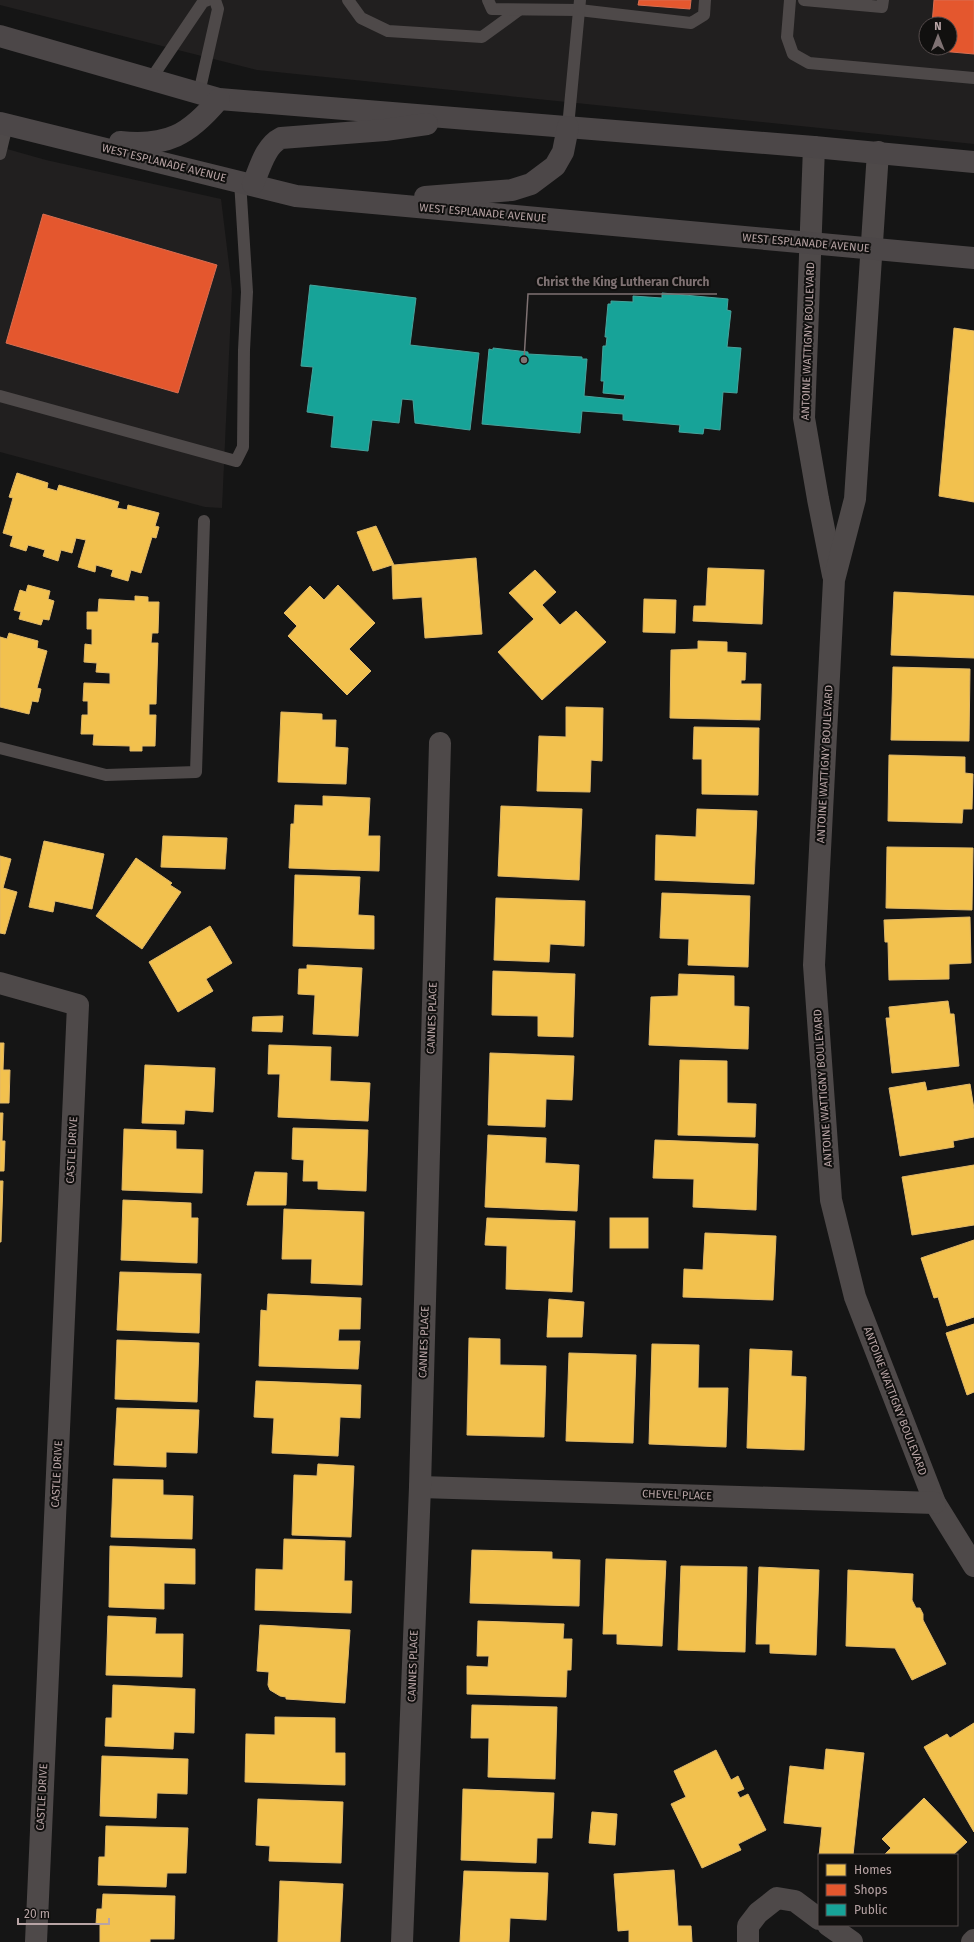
<svg xmlns="http://www.w3.org/2000/svg" width="974" height="1942" font-family="'Fira Sans',sans-serif">
	<rect width="100%" height="100%" fill="#151515"/>
	<g fill="#211f1f" fill-rule="evenodd">
		<path d="M0,0H974V144L257,70L0,5ZM926,24H950V48H926Z"/>
		<polygon points="0,147 46,160 221,199 232,289 222,508 205,507 0,452"/>
	</g>
	<g fill="#f2c14e" stroke="#e1b868">
		<polygon points="954,328 974,331 974,502 939,496"/>
		<polygon points="17,473 48,483 47,488 57,491 59,485 119,502 117,508 127,510 128,505 159,513 155,526 159,527 156,538 152,537 141,573 131,570 128,581 111,576 113,570 96,565 95,572 78,567 86,540 76,538 72,553 61,550 58,561 43,556 45,550 28,545 26,551 10,546 13,536 3,533 13,498 9,497"/>
		<polygon points="376,526 394,565 476,558 482,634 425,638 422,597 393,599 392,565 373,571 357,532"/>
		<polygon points="708,568 764,570 762,624 693,621 694,606 706,606"/>
		<polygon points="535,570 556,592 542,605 560,625 576,611 606,642 542,700 498,652 534,619 509,593"/>
		<polygon points="28,585 50,591 48,599 54,601 49,620 43,619 41,625 19,619 21,612 14,610 20,590 26,592"/>
		<polygon points="338,585 375,623 349,649 371,671 347,695 288,636 297,626 284,613 310,586 324,600"/>
		<polygon points="894,592 974,596 974,658 891,655"/>
		<polygon points="135,596 148,597 148,602 159,602 158,633 152,633 151,643 158,643 156,704 149,704 149,715 156,715 155,746 142,746 142,751 130,751 130,746 93,745 94,734 81,734 82,715 88,715 88,701 83,701 84,683 110,684 110,673 96,672 97,663 84,662 85,644 92,645 92,629 87,629 87,612 98,612 99,599 135,601"/>
		<polygon points="644,599 676,600 675,633 643,632"/>
		<polygon points="9,633 38,641 37,648 47,651 37,688 41,689 38,702 32,701 29,714 0,707 0,637 7,639"/>
		<polygon points="698,641 727,642 727,652 746,653 745,680 741,680 741,684 761,684 760,720 670,718 671,650 698,649"/>
		<polygon points="893,667 970,669 969,741 891,740"/>
		<polygon points="566,707 603,708 602,761 591,760 590,792 537,791 539,736 566,737"/>
		<polygon points="281,712 322,714 322,720 336,720 335,747 348,748 346,784 278,782"/>
		<polygon points="694,727 759,728 758,795 702,794 702,759 693,759"/>
		<polygon points="889,755 965,757 965,773 973,774 972,809 963,809 962,823 888,821"/>
		<polygon points="323,796 370,798 368,836 380,836 379,871 289,868 291,824 294,824 295,805 323,806"/>
		<polygon points="501,806 582,809 579,880 498,876"/>
		<polygon points="697,809 757,811 754,884 655,880 656,835 696,837"/>
		<polygon points="163,836 227,838 225,869 161,867"/>
		<polygon points="44,841 104,854 92,909 55,901 53,912 29,907"/>
		<polygon points="887,847 973,848 972,910 886,908"/>
		<polygon points="0,856 11,859 3,888 17,892 5,934 0,933"/>
		<polygon points="136,858 172,883 170,885 181,892 142,949 96,916"/>
		<polygon points="295,875 360,877 358,915 374,916 374,949 293,946"/>
		<polygon points="662,893 750,896 748,967 688,965 689,939 660,938"/>
		<polygon points="496,898 585,901 584,946 550,944 549,962 494,960"/>
		<polygon points="970,917 971,963 949,964 949,979 889,980 888,942 885,942 884,920"/>
		<polygon points="210,926 232,963 206,979 213,991 178,1012 149,962"/>
		<polygon points="307,965 362,968 358,1036 313,1034 315,995 298,994 299,969 307,969"/>
		<polygon points="493,971 575,974 573,1037 538,1036 538,1016 492,1015"/>
		<polygon points="679,974 734,976 734,1006 749,1007 748,1049 649,1045 651,997 678,996"/>
		<polygon points="948,1001 950,1014 954,1014 959,1066 892,1073 886,1018 890,1018 889,1007"/>
		<polygon points="283,1016 282,1032 252,1031 253,1017"/>
		<polygon points="0,1043 4,1043 3,1070 10,1070 9,1103 0,1103"/>
		<polygon points="269,1045 331,1047 330,1081 370,1083 368,1121 278,1117 280,1074 268,1074"/>
		<polygon points="490,1053 574,1056 572,1100 546,1099 545,1127 488,1125"/>
		<polygon points="680,1060 727,1061 727,1103 756,1104 755,1137 678,1135"/>
		<polygon points="145,1065 215,1068 213,1112 185,1110 184,1124 142,1123"/>
		<polygon points="925,1082 927,1091 970,1084 974,1109 974,1137 953,1141 954,1147 900,1156 889,1088"/>
		<polygon points="0,1113 3,1113 2,1141 5,1141 4,1171 0,1171"/>
		<polygon points="293,1128 368,1130 366,1191 318,1189 318,1181 303,1181 304,1160 292,1159"/>
		<polygon points="124,1129 176,1131 176,1149 203,1150 202,1193 122,1190"/>
		<polygon points="488,1135 546,1138 545,1163 579,1165 577,1211 485,1207"/>
		<polygon points="655,1140 758,1144 756,1210 693,1207 694,1179 653,1178"/>
		<polygon points="974,1165 974,1225 912,1235 902,1177"/>
		<polygon points="255,1172 287,1173 286,1205 247,1205"/>
		<polygon points="0,1181 3,1181 1,1242 0,1242"/>
		<polygon points="123,1200 191,1203 191,1218 198,1218 197,1263 121,1260"/>
		<polygon points="284,1209 364,1212 362,1285 311,1283 312,1259 282,1259"/>
		<polygon points="487,1218 575,1221 572,1292 506,1289 507,1246 485,1245"/>
		<rect x="610" y="1218" width="38" height="30"/>
		<polygon points="705,1233 776,1236 773,1300 683,1297 684,1269 703,1270"/>
		<polygon points="974,1240 974,1317 947,1326 938,1297 934,1298 921,1258"/>
		<polygon points="120,1272 201,1274 199,1333 117,1330"/>
		<polygon points="268,1294 361,1298 360,1329 339,1329 338,1341 360,1341 358,1369 259,1366 261,1310 267,1311"/>
		<polygon points="549,1299 584,1302 582,1337 547,1337"/>
		<polygon points="974,1324 974,1392 967,1395 946,1333"/>
		<polygon points="469,1338 500,1339 500,1365 546,1366 544,1437 467,1435"/>
		<polygon points="117,1340 199,1343 197,1402 115,1399"/>
		<polygon points="652,1344 699,1345 698,1388 728,1388 726,1447 649,1444"/>
		<polygon points="750,1349 792,1351 791,1376 806,1377 804,1450 747,1448"/>
		<polygon points="569,1353 636,1355 633,1443 566,1441"/>
		<polygon points="256,1381 361,1385 360,1418 340,1417 338,1456 272,1453 274,1418 254,1417"/>
		<polygon points="117,1408 199,1410 197,1453 166,1452 166,1467 114,1465"/>
		<polygon points="318,1464 354,1466 351,1537 292,1535 294,1475 317,1476"/>
		<polygon points="113,1479 163,1480 163,1495 193,1496 192,1539 111,1537"/>
		<polygon points="284,1539 345,1541 344,1581 352,1581 351,1613 255,1610 256,1569 283,1570"/>
		<polygon points="110,1546 195,1549 195,1584 164,1583 164,1609 109,1607"/>
		<polygon points="472,1550 552,1552 552,1559 580,1560 579,1606 470,1603"/>
		<polygon points="606,1559 666,1561 662,1646 617,1644 617,1634 603,1634"/>
		<polygon points="681,1566 747,1567 745,1652 678,1650"/>
		<polygon points="759,1567 819,1570 816,1655 770,1653 770,1644 756,1644"/>
		<polygon points="848,1570 913,1574 912,1600 916,1608 920,1608 923,1614 923,1620 946,1664 912,1680 895,1648 846,1646"/>
		<polygon points="108,1616 156,1618 155,1634 183,1634 182,1677 106,1675"/>
		<polygon points="478,1621 564,1624 563,1639 572,1639 571,1670 567,1670 566,1697 467,1694 467,1666 488,1667 489,1656 477,1656"/>
		<polygon points="260,1625 350,1630 345,1703 286,1699 286,1697 280,1696 270,1690 268,1685 269,1672 257,1671"/>
		<polygon points="113,1685 195,1689 194,1733 174,1732 173,1749 105,1746 106,1718 112,1718"/>
		<polygon points="472,1705 557,1707 555,1779 488,1777 489,1738 471,1738"/>
		<polygon points="275,1717 335,1718 335,1753 345,1753 345,1785 245,1782 246,1734 275,1735"/>
		<polygon points="974,1723 974,1832 924,1747 947,1734 950,1738"/>
		<polygon points="826,1749 864,1753 853,1855 819,1856 822,1827 784,1823 790,1766 824,1770"/>
		<polygon points="716,1750 731,1780 738,1776 744,1789 737,1792 740,1798 748,1794 766,1830 738,1844 741,1850 702,1868 671,1804 686,1797 674,1771"/>
		<polygon points="102,1756 188,1759 187,1794 157,1793 156,1818 100,1816"/>
		<polygon points="463,1789 554,1793 552,1838 537,1838 536,1863 461,1860"/>
		<polygon points="924,1798 967,1842 953,1855 884,1855 891,1848 882,1839"/>
		<polygon points="258,1799 343,1802 341,1863 269,1861 270,1846 256,1845"/>
		<polygon points="592,1812 617,1814 615,1845 589,1843"/>
		<polygon points="106,1826 188,1828 186,1873 167,1873 166,1887 98,1885 99,1857 105,1857"/>
		<polygon points="674,1870 678,1926 691,1926 692,1942 629,1942 629,1930 618,1931 614,1874"/>
		<polygon points="464,1871 548,1873 546,1920 510,1918 509,1942 460,1942"/>
		<polygon points="280,1881 343,1884 340,1942 278,1942"/>
		<polygon points="103,1894 175,1896 174,1939 150,1939 150,1942 100,1942 100,1924 96,1924 97,1909 102,1909"/>
	</g>
	<g fill="#e4572e" stroke="#d76e52">
		<polygon points="639,0 691,0 690,9 638,5"/>
		<polygon points="934,0 974,0 974,54 929,50 929,48 950,48 950,24 932,24"/>
		<polygon points="43,214 217,265 178,393 6,343"/>
	</g>
	<g fill="#17a398" stroke="#47a39c">
		<polygon points="310,285 416,298 410,345 479,353 470,430 415,423 413,400 402,399 399,423 372,420 368,451 331,447 334,416 307,412 313,367 301,366"/>
		<polygon points="662,293 728,299 727,310 731,311 727,347 741,348 737,393 723,392 720,430 704,428 703,434 679,432 680,425 623,420 623,414 582,411 580,433 482,424 489,349 493,350 493,348 528,352 528,354 582,357 582,359 587,359 584,396 624,400 625,395 603,393 604,381 601,381 603,346 606,346 607,337 605,337 608,304 611,304 611,301 633,302 633,296 662,298"/>
	</g>
	<g fill="none" stroke-linecap="round" stroke-linejoin="round">
		<g stroke="#4e4949" stroke-width="12">
			<polyline points="348,0 361,18 388,31 482,37 519,10"/>
			<polyline points="488,0 492,9 579,10 691,23 704,15 705,0"/>
			<polyline points="790,0 787,37 793,54 809,63 974,78"/>
			<polyline points="804,0 882,7 883,0"/>
			<polyline points="151,79 203,2 208,0"/>
			<polyline points="199,93 218,9 215,0"/>
			<polyline points="568,127 580,0"/>
			<polyline points="0,154 7,125"/>
			<polyline points="0,396 236,461 243,447 244,350 247,292 240,181"/>
			<polyline points="0,748 106,775 196,772 204,521"/>
		</g>
		<g stroke="#4e4949" stroke-width="22">
			<polyline points="814,147 804,418 818,499 833,575"/>
			<polyline points="878,152 855,499 834,580 814,965 831,1200 855,1297 935,1503 974,1566"/>
			<polyline points="0,983 78,1005 36,1942"/>
			<polyline points="420,1487 935,1503"/>
			<polyline points="828,1925 852,1942"/>
			<polyline points="402,1942 420,1487 440,743"/>
			<polyline points="748,1942 748,1926 758,1913 777,1898 795,1901 819,1919"/>
			<polyline points="972,1942 974,1940"/>
		</g>
		<g stroke="#4c4748" stroke-width="22">
			<polyline points="0,36 219,99 814,147 974,162"/>
			<polyline points="0,123 296,196 974,258"/>
			<path d="M120,142C167,147 189,135 219,99"/>
			<path d="M253,184C260,168 265,146 281,138L385,130L427,124"/>
			<polyline points="425,197 512,190 531,184 555,166 563,152 568,127"/>
		</g>
	</g>
	<g text-anchor="middle" dominant-baseline="central" stroke-width="4" stroke-linejoin="round" paint-order="stroke">
		<g font-size="11" fill="#b8a4a5" stroke="#11100f">
			<text transform="translate(164 163) rotate(14)">WEST ESPLANADE AVENUE</text>
			<text transform="translate(483 213) rotate(5)">WEST ESPLANADE AVENUE</text>
			<text transform="translate(806 243) rotate(5)">WEST ESPLANADE AVENUE</text>
			<text transform="translate(808 341) rotate(-88)">ANTOINE WATTIGNY BOULEVARD</text>
			<text transform="translate(825 764) rotate(-87)">ANTOINE WATTIGNY BOULEVARD</text>
			<text transform="translate(432 1018) rotate(-88)">CANNES PLACE</text>
			<text transform="translate(823 1088) rotate(-94)">ANTOINE WATTIGNY BOULEVARD</text>
			<text transform="translate(72 1150) rotate(-87)">CASTLE DRIVE</text>
			<text transform="translate(424 1342) rotate(-88)">CANNES PLACE</text>
			<text transform="translate(895 1401) rotate(69)">ANTOINE WATTIGNY BOULEVARD</text>
			<text transform="translate(57 1474) rotate(-87)">CASTLE DRIVE</text>
			<text transform="translate(677 1495) rotate(2)">CHEVEL PLACE</text>
			<text transform="translate(413 1666) rotate(-88)">CANNES PLACE</text>
			<text transform="translate(42 1797) rotate(-87)">CASTLE DRIVE</text>
		</g>
	</g>
	<path fill="none" stroke="#7f7273" stroke-width="1.5" d="M524 360L528 294H717"/>
	<circle fill="#7f7273" stroke="#11100f" stroke-width="1.5" cx="524" cy="360" r="4"/>
	<g font-size="12" text-anchor="middle" font-weight="bold" fill="#7f7273" stroke="#11100f" stroke-width="4" stroke-linejoin="round" paint-order="stroke">
		<text x="623" y="286">Christ the King Lutheran Church</text>
	</g>
	<rect x="818" y="1854" width="140" height="72" fill="#11100f" stroke="#544b4b"/>
	<rect x="826" y="1864" width="20" height="12" fill="#f2c14e" stroke="#544b4b"/>
	<text x="854" y="1874" font-size="12" fill="#b8a4a5">Homes</text>
	<rect x="826" y="1884" width="20" height="12" fill="#e4572e" stroke="#544b4b"/>
	<text x="854" y="1894" font-size="12" fill="#b8a4a5">Shops</text>
	<rect x="826" y="1904" width="20" height="12" fill="#17a398" stroke="#544b4b"/>
	<text x="854" y="1914" font-size="12" fill="#b8a4a5">Public</text>
	<g transform="translate(938 36)"><circle r="19" fill="#11100f" stroke="#544b4b"/>
	<path d="M0-3L7 15L0 10L-7 15Z" fill="#7f7273"/>
	<text y="-6" font-size="11" font-weight="bold" text-anchor="middle" fill="#b8a4a5">N</text>
	</g>
	<path d="M18 1918v6h91v-6" fill="none" stroke="#b8a4a5" stroke-width="2"/>
	<text x="24" y="1918" font-size="12" fill="#b8a4a5" stroke="#11100f" stroke-width="3" paint-order="stroke">20 m</text>
</svg>
